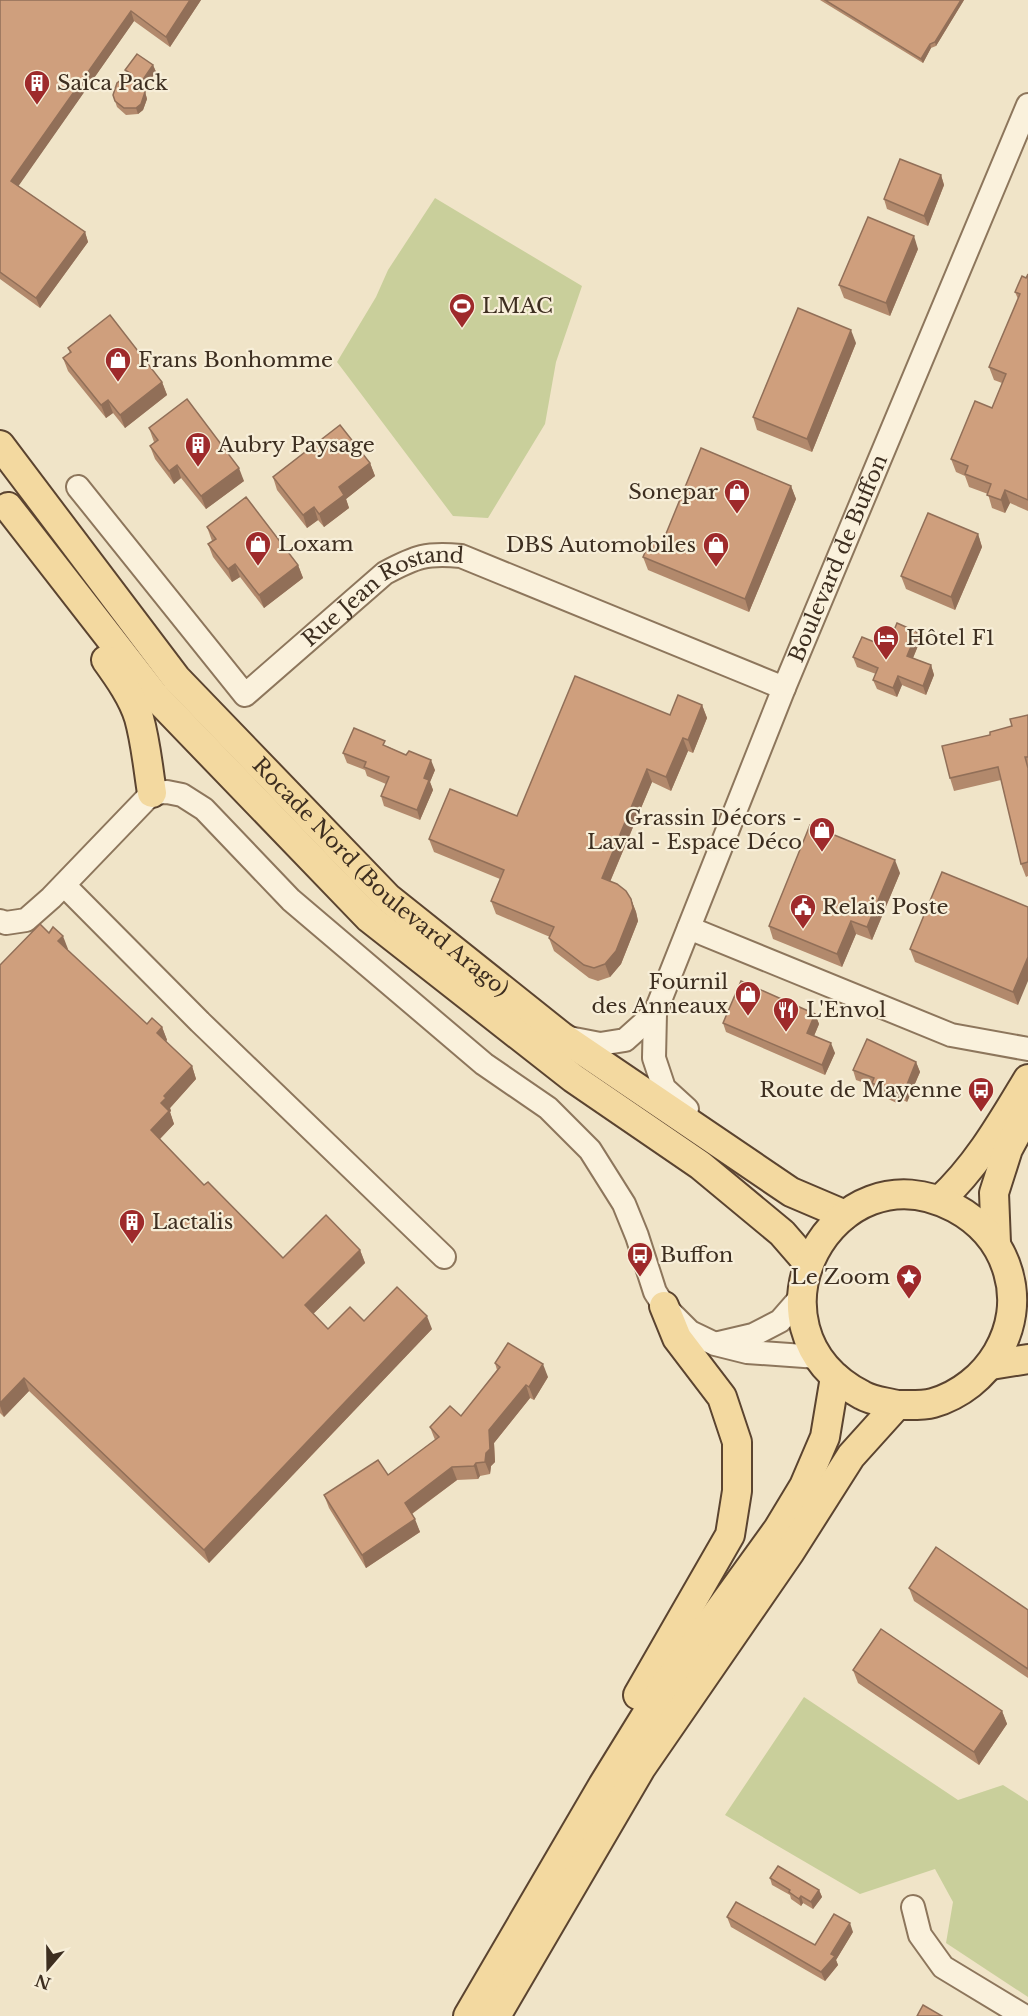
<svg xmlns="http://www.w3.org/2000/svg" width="1028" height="2016" font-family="'Libre Baskerville',serif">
	<rect width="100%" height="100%" fill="#f0e4c8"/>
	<g fill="#c9cf9b">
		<polygon points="435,198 582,286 556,362 545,424 488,518 453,516 337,362 376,297 388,270"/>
		<polygon points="804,1697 958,1800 1003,1785 1028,1801 1028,1997 946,1943 953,1902 935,1869 860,1894 725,1815"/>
	</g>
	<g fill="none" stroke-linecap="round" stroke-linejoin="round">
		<g stroke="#8d765c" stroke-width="26">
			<g id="minor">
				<path id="s1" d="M78,487L245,695L385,573C417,556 426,553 461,556L784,688"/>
				<polyline points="64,885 200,1022 444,1257"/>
				<polyline points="0,921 6,923 26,920 51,898 152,793 167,792 182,795 204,809 291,900 484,1064 548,1108 590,1150 624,1204 637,1236 655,1292 664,1306 690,1332 715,1344 747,1352 818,1357"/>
				<polyline points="689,928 951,1035 1028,1049"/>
				<polyline points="569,1038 600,1044 625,1040 655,1013"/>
				<path id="s2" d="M687,1109L664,1088L654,1058L655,1013L784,688L1028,105"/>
				<polyline points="719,1343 753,1335 780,1321 801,1297"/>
				<polyline points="913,1907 920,1935 943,1967 1024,2016"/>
			</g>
		</g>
		<g stroke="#5b4430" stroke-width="32">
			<g id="major">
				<path id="s3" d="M0,445L176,678L388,898L561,1036L791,1192L845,1215"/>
				<polyline points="8,507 155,696 369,918 573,1078 700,1165 782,1233 808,1263"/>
				<path d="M106,660C119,678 133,698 139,718C146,743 148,768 152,793"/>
				<path d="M940,1200C977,1166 1002,1122 1028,1079"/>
				<polyline points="996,1243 994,1193 1008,1149 1027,1114"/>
				<polyline points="991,1365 1028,1359"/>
				<polyline points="638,1695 730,1535 737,1491 737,1442 722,1397 677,1338 664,1306"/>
				<polyline points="468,2016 603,1785 661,1691 778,1529 804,1486 825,1437 835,1377"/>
				<path d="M496,2016L641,1768L790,1552L851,1456L897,1405C908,1405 922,1406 933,1403C988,1387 1025,1328 1008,1272C1000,1244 981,1222 955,1208C834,1143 733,1327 862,1395C872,1401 886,1402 897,1405"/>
			</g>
		</g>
		<use href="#minor" stroke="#faf1dc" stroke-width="22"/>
		<use href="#major" stroke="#f3d9a0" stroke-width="28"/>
	</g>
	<g fill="#b2896c">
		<polygon points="0,0 201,0 170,47 134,21 18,186 85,232 88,242 40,308 0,279"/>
		<polygon points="820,0 964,0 936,46 931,48 923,63"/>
		<polygon points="153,65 156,72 144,88 147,99 143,110 138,114 126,115 117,107 113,95 127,75 125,70"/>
		<polygon points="941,175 944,185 928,226 887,209 884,199"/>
		<polygon points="918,249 890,316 844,298 839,285"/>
		<polygon points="1028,274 1028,511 1010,503 1005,513 992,508 988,494 969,487 965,476 956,472 951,459 992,408 1002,383 994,380 989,367 1018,299 1015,292 1026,278"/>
		<polygon points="856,343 812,452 757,430 753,417"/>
		<polygon points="68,348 162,382 167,395 125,428 113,413 106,418 68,371 63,358 70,353"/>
		<polygon points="149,428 244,481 206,509 181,478 174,484 155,459 150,446 154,442"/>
		<polygon points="370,463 375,476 346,499 349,508 324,527 318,520 307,528 277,490 273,477"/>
		<polygon points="791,486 796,499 749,612 648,570 643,557"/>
		<polygon points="207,527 298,565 303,578 264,608 240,577 232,582 213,557 208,544 212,541"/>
		<polygon points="978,534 982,547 955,610 906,589 901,576"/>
		<polygon points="920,641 913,658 931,665 934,675 926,695 902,685 897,697 877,689 873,680 876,674 857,667 853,657 887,647"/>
		<polygon points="702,705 707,718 693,753 688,751 671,791 652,782 610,882 631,899 636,912 638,921 621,964 610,977 598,981 589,978 554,951 549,938 550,937 496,914 491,901 500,879 434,852 429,839 517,816 670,715"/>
		<polygon points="1028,715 1028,876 1026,877 1021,864 1001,780 954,791 950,778 1012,726"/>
		<polygon points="387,746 435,770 430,782 433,790 420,820 384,806 381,796 386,784 367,776 365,770 347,763 343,753"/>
		<polygon points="900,873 872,940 856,934 842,967 773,939 769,926"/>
		<polygon points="1028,907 1018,1005 915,962 910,949"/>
		<polygon points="68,949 67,950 147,1024 162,1027 167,1040 166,1042 192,1066 196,1079 170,1108 171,1111 170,1112 174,1124 160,1139 204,1185 283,1258 360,1250 365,1263 313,1314 328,1329 364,1321 432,1329 209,1563 29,1391 4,1417 0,1413 0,965"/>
		<polygon points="815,1014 819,1024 814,1036 835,1053 825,1075 726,1032 723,1023"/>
		<polygon points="916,1062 920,1072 907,1102 901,1099 899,1104 875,1093 873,1086 856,1080 853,1070"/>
		<polygon points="495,1363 548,1377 534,1400 530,1398 494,1443 495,1462 491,1466 490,1474 480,1476 478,1479 457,1480 412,1514 420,1532 366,1568 329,1508 324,1495 388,1475 435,1440 430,1427 461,1416 497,1370"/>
		<polygon points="909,1588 1028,1610 1028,1678 914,1601"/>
		<polygon points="853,1670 1002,1711 1007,1724 979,1765 858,1683"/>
		<polygon points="770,1878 819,1890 822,1897 813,1909 803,1903 801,1906 791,1899 790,1895 772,1885"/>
		<polygon points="727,1917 815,1945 853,1932 836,1960 838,1965 825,1981 731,1927"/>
	</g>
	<g fill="#916f58">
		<polygon points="190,0 201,0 170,47 166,37"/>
		<polygon points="961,0 964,0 936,46 935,42"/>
		<polygon points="131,11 134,21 15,191 11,181"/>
		<polygon points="930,44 931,48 923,63 921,59"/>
		<polygon points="153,65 156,72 144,88 147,99 143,110 138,114 136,108 142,81"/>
		<polygon points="941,175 944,185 928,226 924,216"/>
		<polygon points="85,232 88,242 40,308 36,298"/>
		<polygon points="914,236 918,249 890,316 886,303"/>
		<polygon points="851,330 856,343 812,452 807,439"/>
		<polygon points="162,382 167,395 125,428 120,415"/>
		<polygon points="108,400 113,413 106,418 101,405"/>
		<polygon points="370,463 375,476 346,499 349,508 324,527 319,514 339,487"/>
		<polygon points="177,465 181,478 174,484 169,471"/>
		<polygon points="239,468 244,481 206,509 201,496"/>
		<polygon points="791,486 796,499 749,612 745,599"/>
		<polygon points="1005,490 1010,503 1005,513 1001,500"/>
		<polygon points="314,507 318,520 307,528 303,515"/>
		<polygon points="978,534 982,547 955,610 951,597"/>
		<polygon points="235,564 240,577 232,582 228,569"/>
		<polygon points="298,565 303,578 264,608 259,595"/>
		<polygon points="917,632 920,641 910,665 907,656"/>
		<polygon points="931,665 934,675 926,695 923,686"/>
		<polygon points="898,676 902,685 897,697 893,688"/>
		<polygon points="702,705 707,718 693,753 688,740"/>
		<polygon points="683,738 688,751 671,791 666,777"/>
		<polygon points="431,760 435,770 430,782 433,790 420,820 417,810 424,778"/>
		<polygon points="647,769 652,782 606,891 602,878"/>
		<polygon points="895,860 900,873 872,940 867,927"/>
		<polygon points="631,899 636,912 638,921 621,964 610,977 605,964"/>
		<polygon points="851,921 856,934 842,967 837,954"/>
		<polygon points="63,936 68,949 63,954 58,941"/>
		<polygon points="1028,957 1028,981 1018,1005 1013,992"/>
		<polygon points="815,1014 819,1024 811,1043 807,1033"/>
		<polygon points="162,1027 167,1040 161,1046 157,1033"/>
		<polygon points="831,1043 835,1053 825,1075 822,1065"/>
		<polygon points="916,1062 920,1072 907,1102 904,1092"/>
		<polygon points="192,1066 196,1079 170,1108 171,1111 170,1112 174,1124 156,1143 151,1130 164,1096"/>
		<polygon points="897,1089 901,1099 899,1104 895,1094"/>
		<polygon points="360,1250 365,1263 309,1318 305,1305"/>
		<polygon points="427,1316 432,1329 209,1563 204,1550"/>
		<polygon points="543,1364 548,1377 534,1400 529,1387"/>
		<polygon points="24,1378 29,1391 4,1417 0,1406 0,1403"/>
		<polygon points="526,1385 530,1398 494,1443 495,1462 491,1466 490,1474 485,1462 489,1430"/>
		<polygon points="476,1463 480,1476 478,1479 474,1466"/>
		<polygon points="452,1467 457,1480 410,1515 405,1503"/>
		<polygon points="415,1519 420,1532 366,1568 362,1555"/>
		<polygon points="1002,1711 1007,1724 979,1765 974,1752"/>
		<polygon points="819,1890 822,1897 813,1909 811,1902"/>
		<polygon points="801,1896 803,1903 801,1906 799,1899"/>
		<polygon points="850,1923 853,1932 836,1960 838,1965 825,1981 821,1972"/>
	</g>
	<g fill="#cf9f7d" stroke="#916f58" stroke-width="1.5">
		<polygon points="0,0 190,0 166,37 131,11 11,181 85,232 36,298 0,272"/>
		<polygon points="825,0 961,0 935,42 930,44 921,59"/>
		<polygon points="137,54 153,65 142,81 145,92 141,104 136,108 124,108 115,101 113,95 117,83 130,73 125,70"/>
		<polygon points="900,159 941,175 924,216 884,199"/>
		<polygon points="868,217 914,236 886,303 839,285"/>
		<polygon points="1028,274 1028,500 1005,490 1001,500 987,495 991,484 965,474 968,466 951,459 975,401 992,408 1006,374 989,367 1020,294 1015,292 1022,276 1026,278"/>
		<polygon points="798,308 851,330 807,439 753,417"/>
		<polygon points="110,315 162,382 120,415 108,400 101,405 63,358 71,352 68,348"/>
		<polygon points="187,399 239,468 201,496 177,465 169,471 150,446 158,440 149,428"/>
		<polygon points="340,425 370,463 339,487 344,495 319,514 314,507 303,515 273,477"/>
		<polygon points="701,448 791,486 745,599 643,557 650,541 661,546"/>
		<polygon points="246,497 298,565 259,595 235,564 228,569 208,544 216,539 207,527"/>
		<polygon points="928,513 978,534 951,597 901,576"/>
		<polygon points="897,623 917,632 907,656 931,665 923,686 898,676 893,688 873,680 878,668 853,657 862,637 887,647"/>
		<polygon points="575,676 670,715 678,695 702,705 688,740 683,738 666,777 647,769 602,878 617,884 626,891 631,899 633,908 616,951 605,964 594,968 584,965 549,938 554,927 491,901 504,870 429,839 450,789 517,816"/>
		<polygon points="1028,715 1028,757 1025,757 1028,768 1028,862 1021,864 998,767 950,778 942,746 990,735 990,732 1012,726 1010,719"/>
		<polygon points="354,728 385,741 383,745 406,755 409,751 431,760 424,778 429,780 417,810 381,796 389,777 364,767 366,762 343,753"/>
		<polygon points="810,825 895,860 867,927 851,921 837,954 769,926"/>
		<polygon points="942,872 1028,907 1028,957 1013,992 910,949"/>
		<polygon points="40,924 49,933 53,927 63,936 58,941 147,1024 152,1018 162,1027 157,1033 192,1066 164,1096 166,1098 161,1103 169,1111 151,1130 204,1185 208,1182 283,1258 326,1215 360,1250 305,1305 328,1329 350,1307 364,1321 397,1287 427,1316 204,1550 24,1378 0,1403 0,965"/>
		<polygon points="741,981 815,1014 807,1033 831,1043 822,1065 723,1023"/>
		<polygon points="867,1039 916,1062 904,1092 897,1089 895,1094 872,1083 874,1078 853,1070"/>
		<polygon points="508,1343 543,1364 529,1387 526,1385 489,1430 490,1449 486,1453 485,1462 476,1463 474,1466 452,1467 405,1503 415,1519 362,1555 324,1495 378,1460 388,1475 439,1437 430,1427 450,1406 461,1416 500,1367 495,1363"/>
		<polygon points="936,1547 1028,1610 1028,1669 909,1588"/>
		<polygon points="881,1629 1002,1711 974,1752 853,1670"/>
		<polygon points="778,1866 819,1890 811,1902 801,1896 799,1899 789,1892 790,1890 770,1878"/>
		<polygon points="736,1902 815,1945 834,1914 850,1923 831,1954 835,1956 821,1972 727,1917"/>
		<polygon points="923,2005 942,2016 917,2016"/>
	</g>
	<defs>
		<g id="building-pin" transform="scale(1.35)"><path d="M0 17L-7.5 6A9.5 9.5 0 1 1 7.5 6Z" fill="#9e2a2b" stroke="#f7eed8"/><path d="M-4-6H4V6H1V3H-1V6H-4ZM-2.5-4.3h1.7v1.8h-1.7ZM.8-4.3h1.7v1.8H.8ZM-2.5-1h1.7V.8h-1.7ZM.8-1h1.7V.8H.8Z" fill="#fff"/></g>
		<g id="stadium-pin" transform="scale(1.35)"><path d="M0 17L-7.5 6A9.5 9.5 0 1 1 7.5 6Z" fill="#9e2a2b" stroke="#f7eed8"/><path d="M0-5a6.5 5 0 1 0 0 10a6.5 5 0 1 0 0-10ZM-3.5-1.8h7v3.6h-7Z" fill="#fff"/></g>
		<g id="shop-pin" transform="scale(1.35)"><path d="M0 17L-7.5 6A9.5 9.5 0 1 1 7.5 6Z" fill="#9e2a2b" stroke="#f7eed8"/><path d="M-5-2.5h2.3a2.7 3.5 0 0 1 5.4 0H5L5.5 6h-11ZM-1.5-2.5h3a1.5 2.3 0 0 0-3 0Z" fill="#fff"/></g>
		<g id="hotel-pin" transform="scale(1.35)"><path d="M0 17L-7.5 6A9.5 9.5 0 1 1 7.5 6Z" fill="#9e2a2b" stroke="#f7eed8"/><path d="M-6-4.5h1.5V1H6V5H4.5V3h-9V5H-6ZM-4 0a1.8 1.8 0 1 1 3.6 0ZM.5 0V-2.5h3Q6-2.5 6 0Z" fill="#fff"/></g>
		<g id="civic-pin" transform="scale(1.35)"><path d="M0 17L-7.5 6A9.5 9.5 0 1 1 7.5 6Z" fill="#9e2a2b" stroke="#f7eed8"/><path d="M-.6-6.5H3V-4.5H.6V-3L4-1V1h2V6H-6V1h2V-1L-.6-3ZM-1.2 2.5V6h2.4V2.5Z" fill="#fff"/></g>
		<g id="restaurant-pin" transform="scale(1.35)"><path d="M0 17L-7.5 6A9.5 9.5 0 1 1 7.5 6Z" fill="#9e2a2b" stroke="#f7eed8"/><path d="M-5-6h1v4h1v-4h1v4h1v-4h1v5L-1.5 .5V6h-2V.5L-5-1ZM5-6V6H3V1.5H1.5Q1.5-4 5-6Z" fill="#fff"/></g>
		<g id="bus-pin" transform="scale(1.35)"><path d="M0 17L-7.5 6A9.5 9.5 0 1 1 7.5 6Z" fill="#9e2a2b" stroke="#f7eed8"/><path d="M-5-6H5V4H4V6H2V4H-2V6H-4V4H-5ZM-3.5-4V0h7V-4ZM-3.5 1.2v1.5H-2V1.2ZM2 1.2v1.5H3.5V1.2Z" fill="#fff"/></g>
		<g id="sight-pin" transform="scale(1.35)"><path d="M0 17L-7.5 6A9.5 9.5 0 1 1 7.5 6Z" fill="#9e2a2b" stroke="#f7eed8"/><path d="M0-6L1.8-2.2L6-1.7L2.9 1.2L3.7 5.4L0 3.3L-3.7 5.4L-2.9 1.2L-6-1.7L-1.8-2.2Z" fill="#fff"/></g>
	</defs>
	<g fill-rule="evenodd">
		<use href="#building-pin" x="37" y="83"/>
		<use href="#stadium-pin" x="462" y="306"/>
		<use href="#shop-pin" x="118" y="360"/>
		<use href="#building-pin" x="198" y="445"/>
		<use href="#shop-pin" x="737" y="492"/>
		<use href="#shop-pin" x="258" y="544"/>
		<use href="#shop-pin" x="716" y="545"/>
		<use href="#hotel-pin" x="886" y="638"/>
		<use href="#shop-pin" x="822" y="830"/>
		<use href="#civic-pin" x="803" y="907"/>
		<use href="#shop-pin" x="748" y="994"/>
		<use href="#restaurant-pin" x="786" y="1010"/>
		<use href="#bus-pin" x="981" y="1090"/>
		<use href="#building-pin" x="132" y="1222"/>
		<use href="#bus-pin" x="640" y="1255"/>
		<use href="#sight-pin" x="909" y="1277"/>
	</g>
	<g text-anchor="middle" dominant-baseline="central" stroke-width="4.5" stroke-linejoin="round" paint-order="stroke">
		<g font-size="21" fill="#3d2e20" stroke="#f7eed8" text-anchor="start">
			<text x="57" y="83">Saica Pack</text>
			<text x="482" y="306">LMAC</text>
			<text x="138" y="360">Frans Bonhomme</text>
			<text x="218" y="445">Aubry Paysage</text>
			<text x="718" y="492" text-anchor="end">Sonepar</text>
			<text x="278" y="544">Loxam</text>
			<text x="696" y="545" text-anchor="end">DBS Automobiles</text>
			<text x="906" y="638">Hôtel F1</text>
			<text x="802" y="818" text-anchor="end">Grassin Décors -<tspan x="802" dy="24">Laval - Espace Déco</tspan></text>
			<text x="822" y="907">Relais Poste</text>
			<text x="728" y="982" text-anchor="end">Fournil<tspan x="728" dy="24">des Anneaux</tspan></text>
			<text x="806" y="1010">L'Envol</text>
			<text x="962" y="1090" text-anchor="end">Route de Mayenne</text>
			<text x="152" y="1222">Lactalis</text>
			<text x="660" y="1255">Buffon</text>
			<text x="890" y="1277" text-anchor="end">Le Zoom</text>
		</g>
		<g font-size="21" fill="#3d2e20" stroke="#f7eed8">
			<text stroke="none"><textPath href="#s2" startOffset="598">Boulevard de Buffon</textPath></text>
			<text stroke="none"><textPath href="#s1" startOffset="441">Rue Jean Rostand</textPath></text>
			<text stroke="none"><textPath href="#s3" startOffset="578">Rocade Nord (Boulevard Arago)</textPath></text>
		</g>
	</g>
	<g transform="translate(48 1968) rotate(200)" stroke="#f7eed8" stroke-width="4.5" paint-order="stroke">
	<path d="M0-4.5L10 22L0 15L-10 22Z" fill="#3d2e20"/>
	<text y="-9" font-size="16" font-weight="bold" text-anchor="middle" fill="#3d2e20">N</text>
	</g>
</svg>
